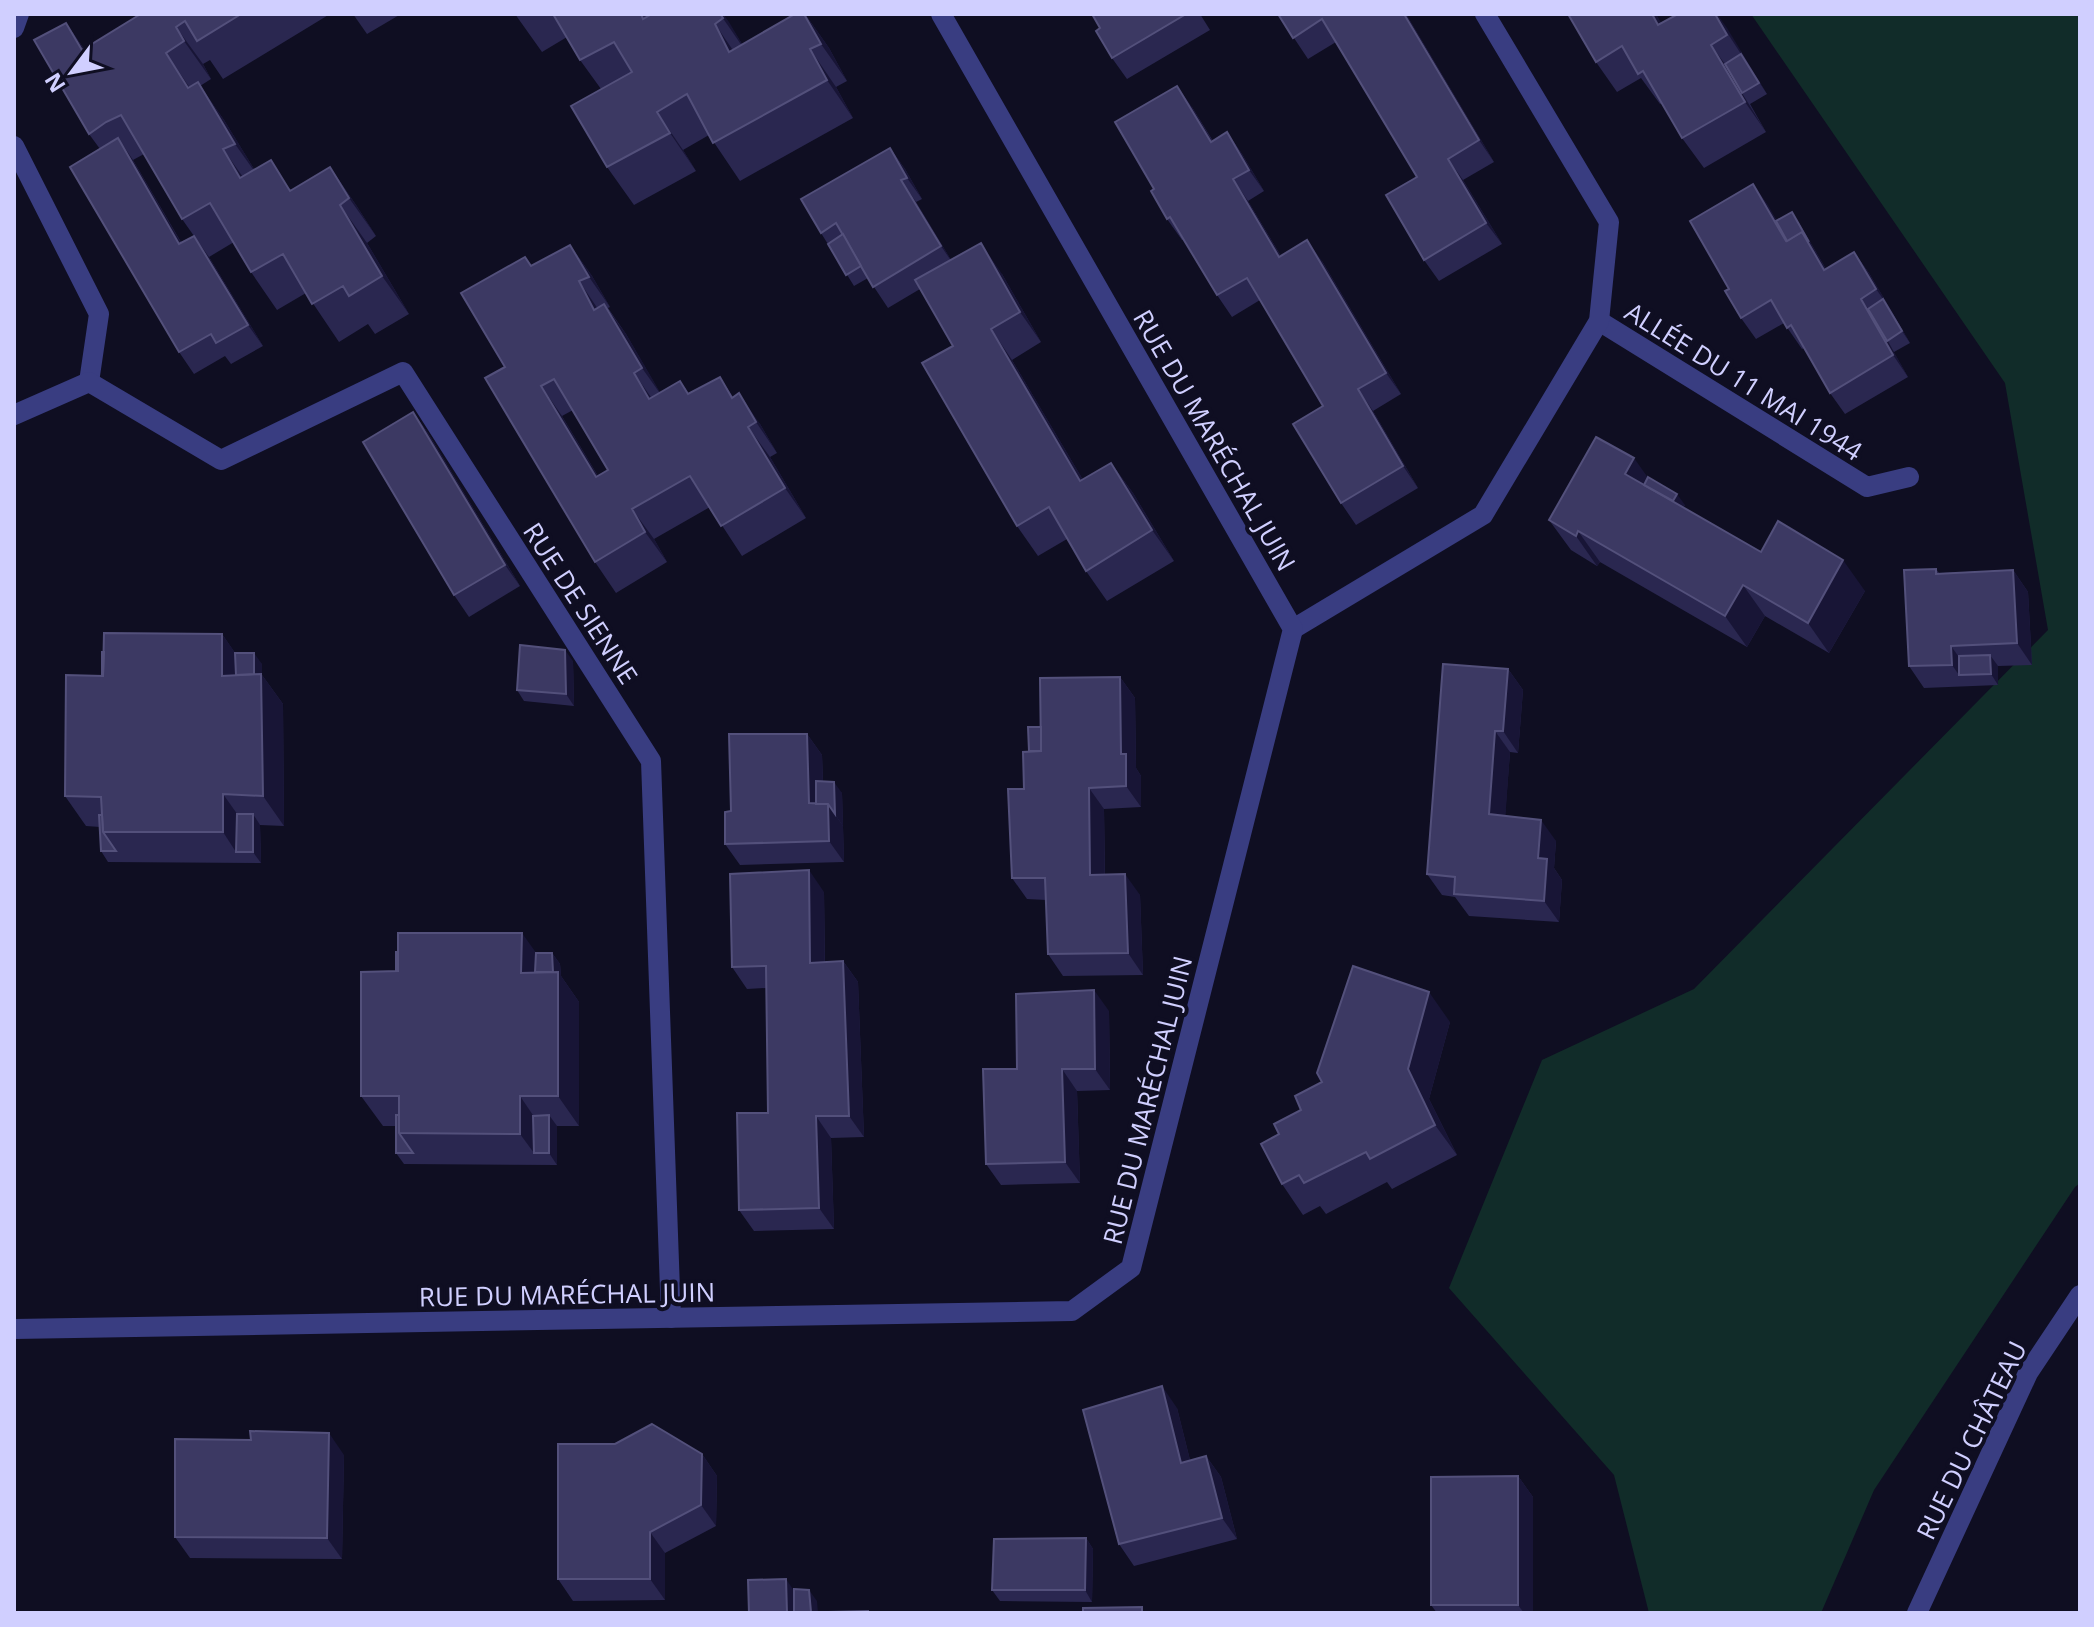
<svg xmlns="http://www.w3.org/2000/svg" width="2094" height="1627" font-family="'Open Sans',sans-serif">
	<rect width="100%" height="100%" fill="#0f0e22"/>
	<polygon fill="#112c29" points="1751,14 2080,14 2080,1183 2075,1187 1874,1490 1821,1613 1649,1613 1614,1475 1449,1288 1542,1060 1694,989 2048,630 2005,383"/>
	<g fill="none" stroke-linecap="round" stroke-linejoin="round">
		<g stroke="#393d81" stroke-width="20">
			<polyline points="14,28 19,14"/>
			<polyline points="14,146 99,314 89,382"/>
			<polyline points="1599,321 1867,487 1909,477"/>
			<polyline points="14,415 89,382 221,460 403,372 651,761 671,1318"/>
			<polyline points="1293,629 1483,515 1599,321 1609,222 1485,14"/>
			<polyline points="14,1329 1072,1311 1131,1268 1293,629 941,14"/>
			<polyline points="1917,1613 2028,1373 2080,1295"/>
		</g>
	</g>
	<g fill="#2a2750" fill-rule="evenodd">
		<path d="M139,14H330L223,79L210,60L203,64L211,79L200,86L224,120L254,169L292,190L330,167L356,205L376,236L367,243L409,314L375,334L368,324L339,342L306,293L277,310L251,272L234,242L209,257L263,346L231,364L225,356L194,374L179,352L100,149L89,134L66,23L84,49L139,15ZM144,154L182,219L194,236L181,242L133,160Z"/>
		<polygon points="353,14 401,14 367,34"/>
		<polygon points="515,14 723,14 742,44 805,14 829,48 847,81 836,87 853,118 740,181 709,135 683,150 696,171 634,205 607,167 601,89 580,60 567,37 542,52"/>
		<polygon points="1092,14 1200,14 1210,30 1127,79 1112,58 1100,28"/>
		<polygon points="1278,14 1406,14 1494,162 1463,180 1502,244 1439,281 1424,260 1417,177 1336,42 1308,59"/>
		<polygon points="1568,14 1656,14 1661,24 1678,14 1717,14 1767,94 1750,104 1766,132 1704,168 1682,138 1662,103 1660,104 1641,78 1617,92 1596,62"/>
		<polygon points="1192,107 1213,141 1227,132 1242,154 1264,191 1248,201 1281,256 1322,261 1401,394 1373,411 1418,488 1356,525 1341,503 1323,406 1260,300 1232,317 1217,295 1184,239 1182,240 1167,219 1154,189"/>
		<polygon points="890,148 905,169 922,199 916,202 951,260 1002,274 1041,342 1012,360 1083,480 1111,463 1133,493 1174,561 1107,601 1086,571 1067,539 1038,556 1017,526 953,346 920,289 888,308 868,278 854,286 821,233"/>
		<polygon points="1753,184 1777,221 1799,223 1826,269 1854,252 1869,273 1910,343 1894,352 1893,351 1908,377 1845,414 1830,393 1804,348 1802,349 1784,323 1756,339 1741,318 1729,289"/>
		<path d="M570,245L592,276L610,307L608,308L626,334L660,393L680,381L689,394L720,377L733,397L760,424L777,453L770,457L806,518L742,556L710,507L654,539L667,562L616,593L595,562L505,367L531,266ZM573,410L608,470L598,476L562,416Z"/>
		<polygon points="413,412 428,433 520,586 469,617 454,595"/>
		<polygon points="1685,505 1683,508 1761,552 1865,591 1829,653 1765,616 1747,647 1600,562 1597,566 1571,550 1549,520"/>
		<polygon points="1936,569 1939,573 2013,570 2028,592 2032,665 1998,666 1998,685 1924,688 1909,666"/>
		<polygon points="222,634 235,653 262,664 262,675 283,704 284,826 260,825 261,863 108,862 101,851 100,827 86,826 65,796 102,676"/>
		<polygon points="573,661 574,706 524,701 517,690"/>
		<polygon points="1508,669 1523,690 1518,753 1510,752 1505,816 1556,841 1554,868 1562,880 1559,922 1469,916 1455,897 1442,895 1427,874"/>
		<polygon points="1120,677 1135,698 1136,768 1141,776 1141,807 1104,809 1105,874 1140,895 1143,975 1063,976 1048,954 1046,900 1027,899 1012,878 1024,789 1041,727"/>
		<polygon points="807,734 822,755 823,782 842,793 844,862 740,865 725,844 731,811"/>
		<polygon points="824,892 825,962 843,961 858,982 864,1137 831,1138 834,1229 754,1231 739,1210 768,1113 766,988 747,989 732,967"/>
		<polygon points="536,953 552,953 560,964 561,976 579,1002 579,1126 556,1126 557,1165 404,1164 396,1153 396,1126 383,1126 361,1096 396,971"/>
		<polygon points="1109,1011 1110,1090 1077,1091 1080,1183 1001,1185 986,1164 1017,1069"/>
		<polygon points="1450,1022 1429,1099 1457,1155 1392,1189 1387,1182 1326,1214 1320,1206 1303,1215 1282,1184 1279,1134"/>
		<polygon points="1177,1408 1190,1460 1206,1456 1221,1477 1237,1539 1134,1566 1119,1544"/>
		<polygon points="702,1454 717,1476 716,1526 665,1553 665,1600 573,1601 558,1579"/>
		<polygon points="344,1455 342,1559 190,1558 175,1537"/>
		<polygon points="1518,1476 1533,1497 1533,1613 1437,1613 1431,1605"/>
		<polygon points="1086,1538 1093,1549 1092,1602 1000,1601 992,1590"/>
	</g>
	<g fill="#181536">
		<polygon points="720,14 723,14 729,22 749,56"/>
		<polygon points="805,14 829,48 847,81 821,44"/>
		<polygon points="1404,14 1406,14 1494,162 1479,140"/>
		<polygon points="1652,14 1656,14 1680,56 1658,25"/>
		<polygon points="1715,14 1717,14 1727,28 1767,94"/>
		<polygon points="66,23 92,60 82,50"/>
		<polygon points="715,24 741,62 729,52"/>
		<polygon points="176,27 203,64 211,79 184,41"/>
		<polygon points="1711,45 1733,75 1742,93 1766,132 1745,102"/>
		<polygon points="810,49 836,87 853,118 827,80"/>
		<polygon points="166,53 192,91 188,88"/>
		<polygon points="198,82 224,120 262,182 235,144"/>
		<polygon points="1177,86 1192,107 1226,164 1211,142"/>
		<polygon points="657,112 683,150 696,171 670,133"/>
		<polygon points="1227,132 1242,154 1264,191 1249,170"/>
		<polygon points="118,138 133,160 194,265 179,244"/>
		<polygon points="890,148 905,169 922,199 907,178"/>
		<polygon points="223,149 250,187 240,178"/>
		<polygon points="1448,159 1463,180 1502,244 1486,223"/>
		<polygon points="330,167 356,205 376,236 349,198"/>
		<polygon points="1233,179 1248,201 1294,278 1279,257"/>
		<polygon points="901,180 916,202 956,268 941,246"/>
		<polygon points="1753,184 1768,205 1794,251 1786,241"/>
		<polygon points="340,205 367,243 409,314 382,276"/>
		<polygon points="1792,212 1799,223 1839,291 1824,270"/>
		<polygon points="194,236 209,257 263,346 248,325"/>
		<polygon points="1307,240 1322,261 1401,394 1386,373"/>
		<polygon points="981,243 1002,274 1041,342 1020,312"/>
		<polygon points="570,245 592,276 610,307 589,277"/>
		<polygon points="1854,252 1869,273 1891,310 1876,289"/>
		<polygon points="579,281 600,312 594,310"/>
		<polygon points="1861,299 1876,320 1908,377 1893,355"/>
		<polygon points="1883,299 1891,310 1910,343 1902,331"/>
		<polygon points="604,304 626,334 664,399 642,368"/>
		<polygon points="991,329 1012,360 1102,512 1080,481"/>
		<polygon points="634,373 655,403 649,399"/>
		<polygon points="541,386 562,416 617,508 596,477"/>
		<polygon points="1358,389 1373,411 1418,488 1403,466"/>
		<polygon points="739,393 760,424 777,453 756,422"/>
		<polygon points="413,412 428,433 520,586 505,565"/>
		<polygon points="748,427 770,457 806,518 785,488"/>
		<polygon points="1634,458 1656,489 1639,494 1625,474"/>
		<polygon points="1111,463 1133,493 1174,561 1152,530"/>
		<polygon points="1677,494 1685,505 1675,522 1667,510"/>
		<polygon points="632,509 654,539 667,562 645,532"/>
		<polygon points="1578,531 1600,562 1597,566 1576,536"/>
		<polygon points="1843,560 1865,591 1829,653 1808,623"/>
		<polygon points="2013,570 2028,592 2032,665 2017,643"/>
		<polygon points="1743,585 1765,616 1747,647 1725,616"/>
		<polygon points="222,634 243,664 244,695 222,676"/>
		<polygon points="1951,646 1966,667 1959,675 1952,665"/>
		<polygon points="565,650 573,661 574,706 566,694"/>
		<polygon points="254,653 262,664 262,675 283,704 284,826 263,796 254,694"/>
		<polygon points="1990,655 1998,666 1998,685 1991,674"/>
		<polygon points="1508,669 1523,690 1518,753 1503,731"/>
		<polygon points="1120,677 1135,698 1136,768 1141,776 1141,807 1126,786 1121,754"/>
		<polygon points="1495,731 1510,752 1504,836 1489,814"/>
		<polygon points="807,734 822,755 824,814 809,803"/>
		<polygon points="834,782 842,793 843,826 835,814"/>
		<polygon points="1089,788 1104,809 1105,896 1090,875"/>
		<polygon points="223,794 245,825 236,852 223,832"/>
		<polygon points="828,804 843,826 844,862 829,841"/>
		<polygon points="253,814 260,825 261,863 253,852"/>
		<polygon points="1541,820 1556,841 1554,868 1562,880 1559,922 1544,901 1538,858"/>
		<polygon points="809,870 824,892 825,984 810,963"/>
		<polygon points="1125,874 1140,895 1143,975 1128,953"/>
		<polygon points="522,933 544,964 543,992 521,973"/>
		<polygon points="552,953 560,964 561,976 579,1002 579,1126 558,1096"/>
		<polygon points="843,961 858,982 864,1137 849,1116"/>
		<polygon points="1094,990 1109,1011 1110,1090 1095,1069"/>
		<polygon points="1429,992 1450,1022 1429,1099 1457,1155 1435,1125 1408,1069"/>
		<polygon points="1062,1069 1077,1091 1080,1183 1065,1162"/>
		<polygon points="520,1096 541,1127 534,1153 520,1134"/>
		<polygon points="549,1115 557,1126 557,1165 549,1153"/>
		<polygon points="816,1116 831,1138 834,1229 819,1208"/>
		<polygon points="1162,1386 1177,1408 1196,1484 1181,1463"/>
		<polygon points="329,1433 344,1455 342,1559 327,1538"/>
		<polygon points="702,1454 717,1476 716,1526 701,1505"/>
		<polygon points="1206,1456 1221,1477 1237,1539 1222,1518"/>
		<polygon points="1518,1476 1533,1497 1533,1613 1524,1613 1518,1605"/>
		<polygon points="650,1532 665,1553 665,1600 650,1579"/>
		<polygon points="1086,1538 1093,1549 1092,1602 1085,1590"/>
		<polygon points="786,1579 801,1601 801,1613 787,1613"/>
		<polygon points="809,1590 817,1601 818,1613 811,1613"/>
	</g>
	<g fill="#3c3963" stroke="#53507b" stroke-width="2" fill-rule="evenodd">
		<polygon points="139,14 241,14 197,41 185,21 176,27 184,41 166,53 188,88 198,82 235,144 223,149 240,178 271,160 290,191 330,167 349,198 340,205 382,276 349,296 343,286 312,304 283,254 251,272 210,203 182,219 121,115 106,122 89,134 34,40 66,23 82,50 139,15"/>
		<polygon points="553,14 641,14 643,19 652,14 720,14 723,18 715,24 729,52 795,14 804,14 821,44 810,49 827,80 713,143 687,94 657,112 670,133 607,167 571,106 632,72 614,42 580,60"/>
		<polygon points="1092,14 1186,14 1112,58 1096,31 1100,28"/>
		<polygon points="1278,14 1404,14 1479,140 1448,159 1486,223 1424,260 1386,195 1417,177 1322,19 1293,38"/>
		<polygon points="1568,14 1652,14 1658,25 1678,14 1715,14 1727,35 1711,45 1745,102 1682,138 1643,71 1638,74 1622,46 1596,62"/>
		<polygon points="1741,54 1759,83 1742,93 1725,64"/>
		<polygon points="1177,86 1211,142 1227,132 1249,170 1233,179 1279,257 1307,240 1386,373 1358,389 1403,466 1341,503 1293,424 1323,406 1247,278 1217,295 1170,217 1167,219 1151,191 1154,189 1115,122"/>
		<polygon points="118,138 179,244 194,236 248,325 216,343 211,334 179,352 70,167"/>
		<polygon points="890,148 907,178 901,180 941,246 873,287 836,223 821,233 801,199"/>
		<polygon points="1753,184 1786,241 1802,232 1824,270 1854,252 1876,289 1861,299 1893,355 1830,393 1791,325 1787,328 1771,300 1741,318 1725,291 1729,289 1690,221"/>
		<polygon points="1792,212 1809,242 1802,232 1787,241 1776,221"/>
		<polygon points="843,234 861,266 846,275 828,244"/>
		<polygon points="981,243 1020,312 991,329 1080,481 1111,463 1152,530 1086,571 1049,507 1017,526 922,363 953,346 915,280"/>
		<path d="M570,245L589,277L579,281L594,310L604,304L642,368L634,373L649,399L680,381L688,394L720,377L732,398L739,393L756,422L748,427L785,488L721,526L690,476L632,509L645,532L595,562L485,378L505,367L461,293L525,257L531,266ZM554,379L608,470L596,477L541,386Z"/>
		<polygon points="1883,299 1902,331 1887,341 1868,309"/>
		<polygon points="413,412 505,565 454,595 363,442"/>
		<polygon points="1596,437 1634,458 1625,474 1761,552 1778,521 1843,560 1808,623 1743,585 1725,616 1578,531 1576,536 1549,520"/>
		<polygon points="1648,477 1677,494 1673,501 1644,485"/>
		<polygon points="1936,569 1936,574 2013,570 2017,643 1951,646 1952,665 1909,666 1904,570"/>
		<polygon points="104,633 222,634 222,676 261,674 263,796 223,794 223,832 103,832 101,797 65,796 66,675 103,676"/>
		<polygon points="520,645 565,650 566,694 517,690"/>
		<polygon points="102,652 104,652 103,676 102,676"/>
		<polygon points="235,653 254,653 254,674 236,675"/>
		<polygon points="1990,655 1991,674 1959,675 1959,656"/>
		<polygon points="1443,664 1508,669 1503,731 1495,731 1489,814 1541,820 1538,858 1547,859 1544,901 1454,894 1455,877 1427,874"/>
		<polygon points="1120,677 1121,754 1126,754 1126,786 1089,788 1090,875 1125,874 1128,953 1048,954 1045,878 1012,878 1008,789 1024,789 1023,752 1041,751 1040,678"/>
		<polygon points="1028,727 1041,727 1041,751 1029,751"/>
		<polygon points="729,734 807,734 809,803 828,804 829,841 725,844 725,812 731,811"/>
		<polygon points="816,781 834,782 835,814 828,804 816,804"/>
		<polygon points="237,814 253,814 253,852 236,852"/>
		<polygon points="99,815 102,815 103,832 116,851 101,851"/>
		<polygon points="809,870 810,963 843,961 849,1116 816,1116 819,1208 739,1210 737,1113 768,1113 766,966 732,967 730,874"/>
		<polygon points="398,933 522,933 521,973 558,972 558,1096 520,1096 520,1134 399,1133 399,1096 361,1096 361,972 398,971"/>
		<rect x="396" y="952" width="2" height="19"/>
		<polygon points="536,953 552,953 553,972 535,972"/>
		<polygon points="1353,966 1429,992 1408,1069 1435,1125 1370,1159 1366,1152 1304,1183 1299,1175 1282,1184 1261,1144 1279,1134 1274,1124 1301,1110 1295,1096 1322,1082 1317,1073"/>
		<polygon points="1094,990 1095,1069 1062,1069 1065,1162 986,1164 983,1069 1017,1069 1016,994"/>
		<polygon points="396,1115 399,1115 399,1133 413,1153 396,1153"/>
		<polygon points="549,1115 549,1153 534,1153 533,1116"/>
		<polygon points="1162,1386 1181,1463 1206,1456 1222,1518 1119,1544 1083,1410"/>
		<polygon points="652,1424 702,1454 701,1505 650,1532 650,1579 558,1579 558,1444 615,1444"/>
		<polygon points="250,1431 329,1433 327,1538 175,1537 175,1439 251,1440"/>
		<polygon points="1518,1476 1518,1605 1431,1605 1431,1477"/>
		<polygon points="1086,1538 1085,1590 992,1590 994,1539"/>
		<polygon points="786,1579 787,1613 868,1611 868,1613 749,1613 748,1580"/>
		<polygon points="794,1589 809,1590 811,1612 794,1612"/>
		<polygon points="1142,1607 1142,1613 1083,1613 1083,1608"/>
	</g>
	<g text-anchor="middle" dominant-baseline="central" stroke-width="8" stroke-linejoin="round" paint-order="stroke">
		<g font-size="26" fill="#d0cfff" stroke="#0f0e22">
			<text transform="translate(1744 381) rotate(32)">ALLÉE DU 11 MAI 1944</text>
			<text transform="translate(1215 440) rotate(60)">RUE DU MARÉCHAL JUIN</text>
			<text transform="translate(581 603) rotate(57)">RUE DE SIENNE</text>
			<text transform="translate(1147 1100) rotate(-76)">RUE DU MARÉCHAL JUIN</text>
			<text transform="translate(567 1294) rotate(-1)">RUE DU MARÉCHAL JUIN</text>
			<text transform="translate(1971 1440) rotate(-64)">RUE DU CHÂTEAU</text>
		</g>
	</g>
	<rect width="2094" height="1627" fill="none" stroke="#d0cfff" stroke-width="32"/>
	<g transform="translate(72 72) rotate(238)" stroke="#0f0e22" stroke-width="6" paint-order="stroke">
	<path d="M0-6L14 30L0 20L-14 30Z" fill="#d0cfff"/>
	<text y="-12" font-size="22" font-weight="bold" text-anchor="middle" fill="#d0cfff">N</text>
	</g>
</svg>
